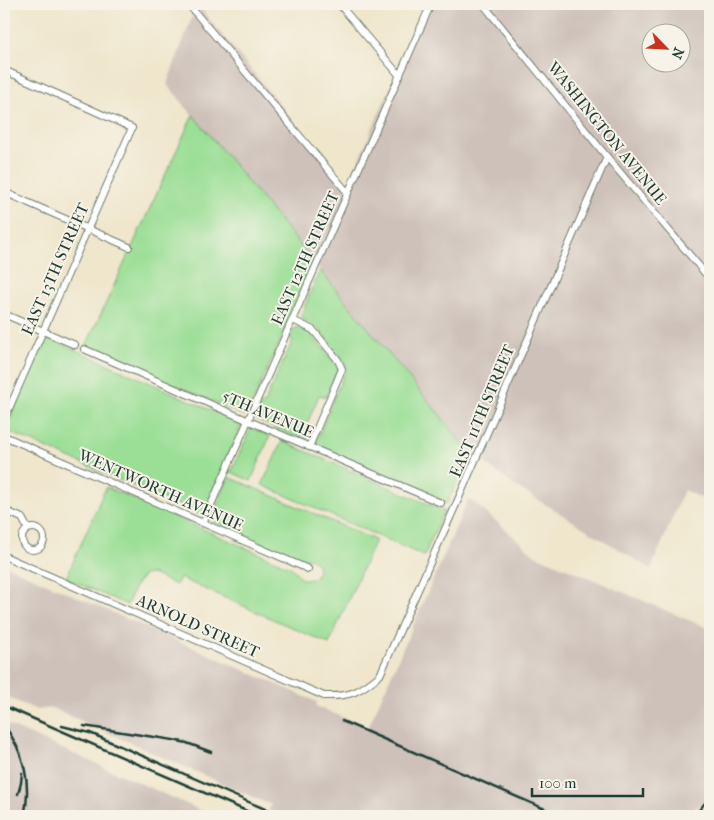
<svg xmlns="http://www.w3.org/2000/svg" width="714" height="820" font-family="'IM FELL French Canon',serif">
	<rect width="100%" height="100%" fill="#f7f3e8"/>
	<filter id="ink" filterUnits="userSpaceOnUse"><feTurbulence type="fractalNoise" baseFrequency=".02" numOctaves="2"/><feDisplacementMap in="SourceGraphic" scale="10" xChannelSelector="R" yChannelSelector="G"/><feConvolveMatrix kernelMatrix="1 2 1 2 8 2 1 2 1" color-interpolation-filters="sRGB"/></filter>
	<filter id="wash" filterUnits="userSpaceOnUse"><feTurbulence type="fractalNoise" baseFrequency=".0096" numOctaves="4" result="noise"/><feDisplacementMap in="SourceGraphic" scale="20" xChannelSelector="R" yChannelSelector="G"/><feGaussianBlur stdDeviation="1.12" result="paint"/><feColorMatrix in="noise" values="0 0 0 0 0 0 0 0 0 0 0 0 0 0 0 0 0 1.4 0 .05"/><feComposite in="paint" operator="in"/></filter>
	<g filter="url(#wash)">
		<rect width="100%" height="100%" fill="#efe6cc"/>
		<g fill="#cec1b9" fill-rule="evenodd">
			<path d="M197,4L347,186L427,4H710V502L684,490L651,569L512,484L471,453L167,84ZM652,32H682V62H652Z"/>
			<polygon points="468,500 476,504 535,555 710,629 710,793 699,806 680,816 267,816 271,805 52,708 37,710 4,696 4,565 317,702 316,706 368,728"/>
			<polygon points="4,723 180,801 214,816 4,816"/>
		</g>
		<g fill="#9bdf96" stroke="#5d8e65">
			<polygon points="193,115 315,263 247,415 243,415 86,346"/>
			<path d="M320,270L470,452L447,504L319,448L315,444L346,369C345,358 324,335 316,327C310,323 303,321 301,315Z"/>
			<polygon points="298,327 310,333 336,364 338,368 327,395 326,397 319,395 307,424 313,428 309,438 304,441 257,420 255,416 260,405 264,404 293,340 290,338 293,330"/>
			<polygon points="47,337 242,424 203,516 5,430 44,340"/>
			<polygon points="251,428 270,436 251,481 231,472"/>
			<polygon points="282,441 444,511 424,556 262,485"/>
			<path d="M229,477L375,540L329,644L180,578L176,585L152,574L144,575L136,584L127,605L66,578L106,487L290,567C300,573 298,584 314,578C320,570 319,562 310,558L299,559L212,521L211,518Z"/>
		</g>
	</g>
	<g filter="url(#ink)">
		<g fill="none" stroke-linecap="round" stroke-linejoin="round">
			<g stroke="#687869" stroke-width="8">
				<g id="street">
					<polyline points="188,4 348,193"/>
					<polyline points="339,4 400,76"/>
					<polyline points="483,4 607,157 710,279"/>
					<polyline points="4,70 132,128 4,420"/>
					<polyline points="4,192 129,247"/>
					<polyline points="4,314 75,345"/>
					<polyline points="293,320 313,330 338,360 342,369 309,447"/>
					<polyline points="84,349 249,421 441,503"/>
					<polyline points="4,436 308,569"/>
					<polyline points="4,510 22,518 28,529"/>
					<polyline points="203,523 431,4"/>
					<circle cx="33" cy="539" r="11"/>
					<path d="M4,556L324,696C351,697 359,692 380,675L454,509L607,157"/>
				</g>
			</g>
			<use href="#street" stroke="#fff" stroke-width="6"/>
			<g stroke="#1f3d34" stroke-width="2.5">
				<polyline points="4,706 258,816"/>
				<polyline points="342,721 561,816"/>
				<path d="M4,725C24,752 32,784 24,816"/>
				<polyline points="62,726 90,733 281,816"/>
				<polyline points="84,726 173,740 187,743 211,752"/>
				<polyline points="18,794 21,783 22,773"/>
				<polyline points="694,816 710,797"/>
				<polyline points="707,816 710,810"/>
			</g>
		</g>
	</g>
	<g text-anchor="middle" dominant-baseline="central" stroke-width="4" stroke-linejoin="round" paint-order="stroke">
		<g font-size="16" fill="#1f3d34" stroke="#f7f3e8">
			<text transform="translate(607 133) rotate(51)">WASHINGTON AVENUE</text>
			<text transform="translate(305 258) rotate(-66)">EAST 12TH STREET</text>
			<text transform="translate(55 269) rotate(-66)">EAST 13TH STREET</text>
			<text transform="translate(482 411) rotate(-67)">EAST 11TH STREET</text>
			<text transform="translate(268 414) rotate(23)">5TH AVENUE</text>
			<text transform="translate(161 490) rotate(24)">WENTWORTH AVENUE</text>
			<text transform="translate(198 626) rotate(24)">ARNOLD STREET</text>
		</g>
	</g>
	<rect width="714" height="820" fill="none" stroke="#f7f3e8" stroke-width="20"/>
	<g transform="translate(666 48) rotate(114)"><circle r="24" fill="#f7f3e8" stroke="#a1aaa0"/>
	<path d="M0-4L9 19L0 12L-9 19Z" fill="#c8321e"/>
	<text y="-8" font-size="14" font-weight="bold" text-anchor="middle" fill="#1f3d34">N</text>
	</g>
	<path d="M532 788v8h111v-8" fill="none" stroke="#1f3d34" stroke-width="2.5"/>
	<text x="539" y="788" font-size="15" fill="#1f3d34" stroke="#f7f3e8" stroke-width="4" paint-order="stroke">100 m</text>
</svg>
